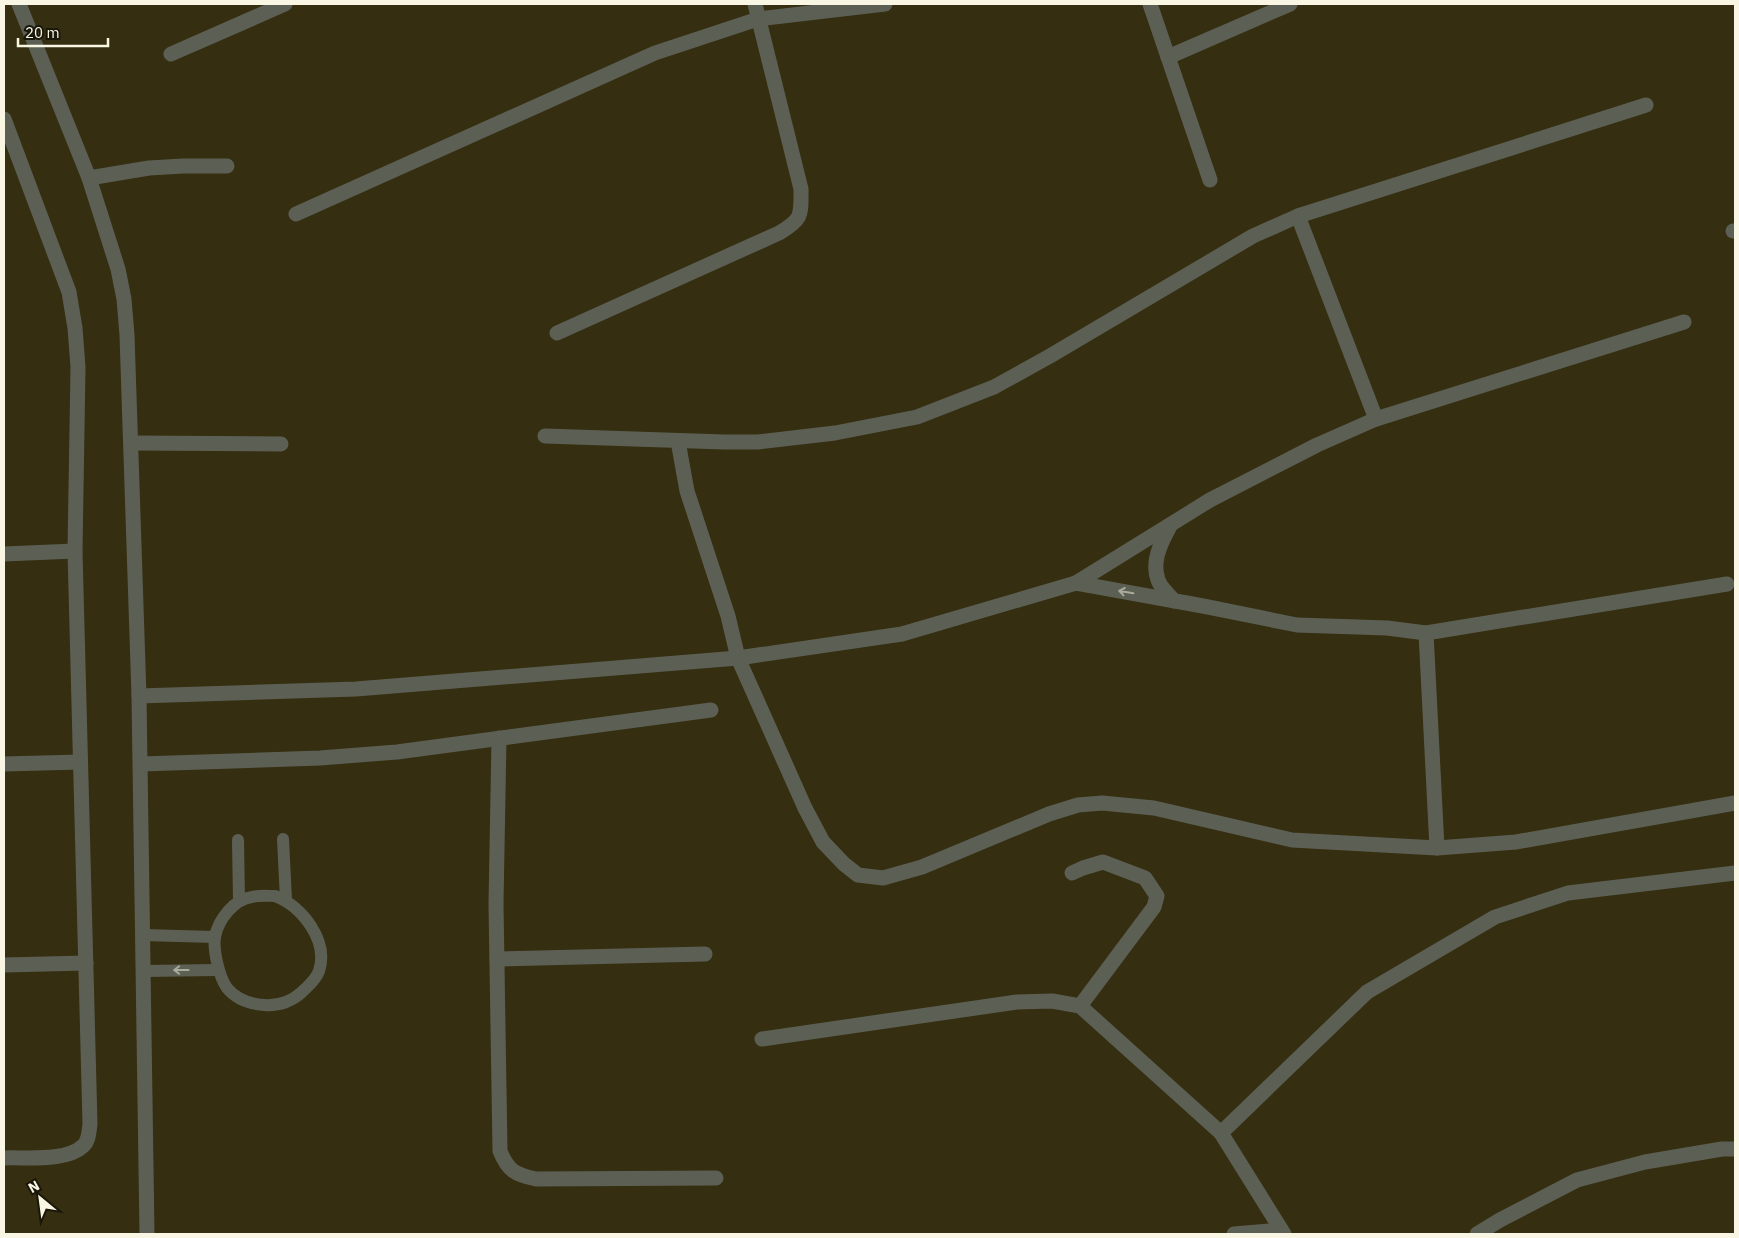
<svg xmlns="http://www.w3.org/2000/svg" width="1739" height="1238" font-family="'IBM Plex Sans',sans-serif">
	<rect width="100%" height="100%" fill="#352e11"/>
	<g fill="none" stroke-linecap="round" stroke-linejoin="round">
		<g stroke="#5c6054" stroke-width="12">
			<polyline points="283,839 286,900"/>
			<polyline points="238,840 239,901"/>
			<path d="M275,896C302,906 329,941 319,971C316,980 308,986 302,992C291,1002 278,1006 264,1005C250,1004 236,999 227,988C219,977 213,950 215,937C218,920 234,899 252,897C259,895 267,896 275,896Z"/>
			<polyline points="143,935 215,937"/>
			<polyline points="144,971 218,970"/>
		</g>
		<g stroke="#5c6054" stroke-width="15">
			<polyline points="19,4 89,178 118,269 124,299 127,335 139,696 147,1234"/>
			<polyline points="1150,4 1210,180"/>
			<polyline points="171,54 285,4"/>
			<polyline points="1168,57 1290,4"/>
			<path d="M4,119L69,292L75,328L78,367L75,551L90,1124C89,1131 89,1141 83,1146C66,1162 26,1157 4,1158"/>
			<polyline points="89,178 149,168 183,166 227,166"/>
			<polyline points="296,214 655,53 758,19 885,4"/>
			<polyline points="1298,216 1376,419"/>
			<polyline points="1733,231 1735,231"/>
			<path d="M557,333L779,233C803,219 801,215 801,189L755,4"/>
			<polyline points="545,436 724,442 758,442 835,433 917,417 994,387 1050,356 1253,236 1298,216 1646,105"/>
			<polyline points="678,441 687,491 728,616 738,658 805,808 823,842 844,864 858,875 883,878 922,867 1049,814 1078,805 1102,803 1154,808 1292,840 1437,848 1516,842 1735,803"/>
			<polyline points="131,443 281,444"/>
			<path d="M1170,526C1160,544 1149,566 1161,586C1165,591 1170,596 1174,601"/>
			<polyline points="4,554 75,551"/>
			<polyline points="1076,583 1203,606 1297,625 1387,628 1426,633 1727,584"/>
			<polyline points="1426,633 1437,848"/>
			<polyline points="139,696 356,689 738,658 902,634 1076,583 1210,500 1317,445 1376,419 1684,322"/>
			<path d="M499,738L496,904L500,1151C508,1171 516,1175 536,1179L716,1178"/>
			<polyline points="4,764 80,762"/>
			<polyline points="141,764 320,758 397,752 711,710"/>
			<polyline points="1072,873 1083,868 1103,862 1145,878 1157,896 1154,907 1080,1006"/>
			<polyline points="497,959 705,954"/>
			<polyline points="4,965 86,963"/>
			<polyline points="762,1039 1017,1002 1052,1001 1080,1006 1221,1133 1284,1234"/>
			<polyline points="1221,1133 1367,992 1495,917 1568,893 1735,873"/>
			<polyline points="1234,1234 1281,1230"/>
			<polyline points="1477,1234 1500,1220 1577,1180 1645,1162 1722,1149 1735,1149"/>
		</g>
	</g>
	<defs><path id="oneway-shaft" d="M-6 0H5M1.5-3L5.5 0L1.5 3" fill="none" stroke-width="1.6" stroke-linecap="round" stroke-linejoin="round" transform="scale(1.25)"/></defs>
	<g stroke="#aaab9c">
		<use href="#oneway-shaft" transform="translate(1126 592) rotate(-170)"/>
		<use href="#oneway-shaft" transform="translate(181 970) rotate(180)"/>
	</g>
	<rect width="1739" height="1238" fill="none" stroke="#f9f6e4" stroke-width="10"/>
	<g transform="translate(40 1198) rotate(331)" stroke="#19160a" stroke-width="4" paint-order="stroke">
	<path d="M0-4L9 19L0 12L-9 19Z" fill="#f9f6e4"/>
	<text y="-8" font-size="14" font-weight="bold" text-anchor="middle" fill="#f9f6e4">N</text>
	</g>
	<path d="M18 38v8h90v-8" fill="none" stroke="#f9f6e4" stroke-width="2.5"/>
	<text x="25" y="38" font-size="15" fill="#f9f6e4" stroke="#19160a" stroke-width="4" paint-order="stroke">20 m</text>
</svg>
